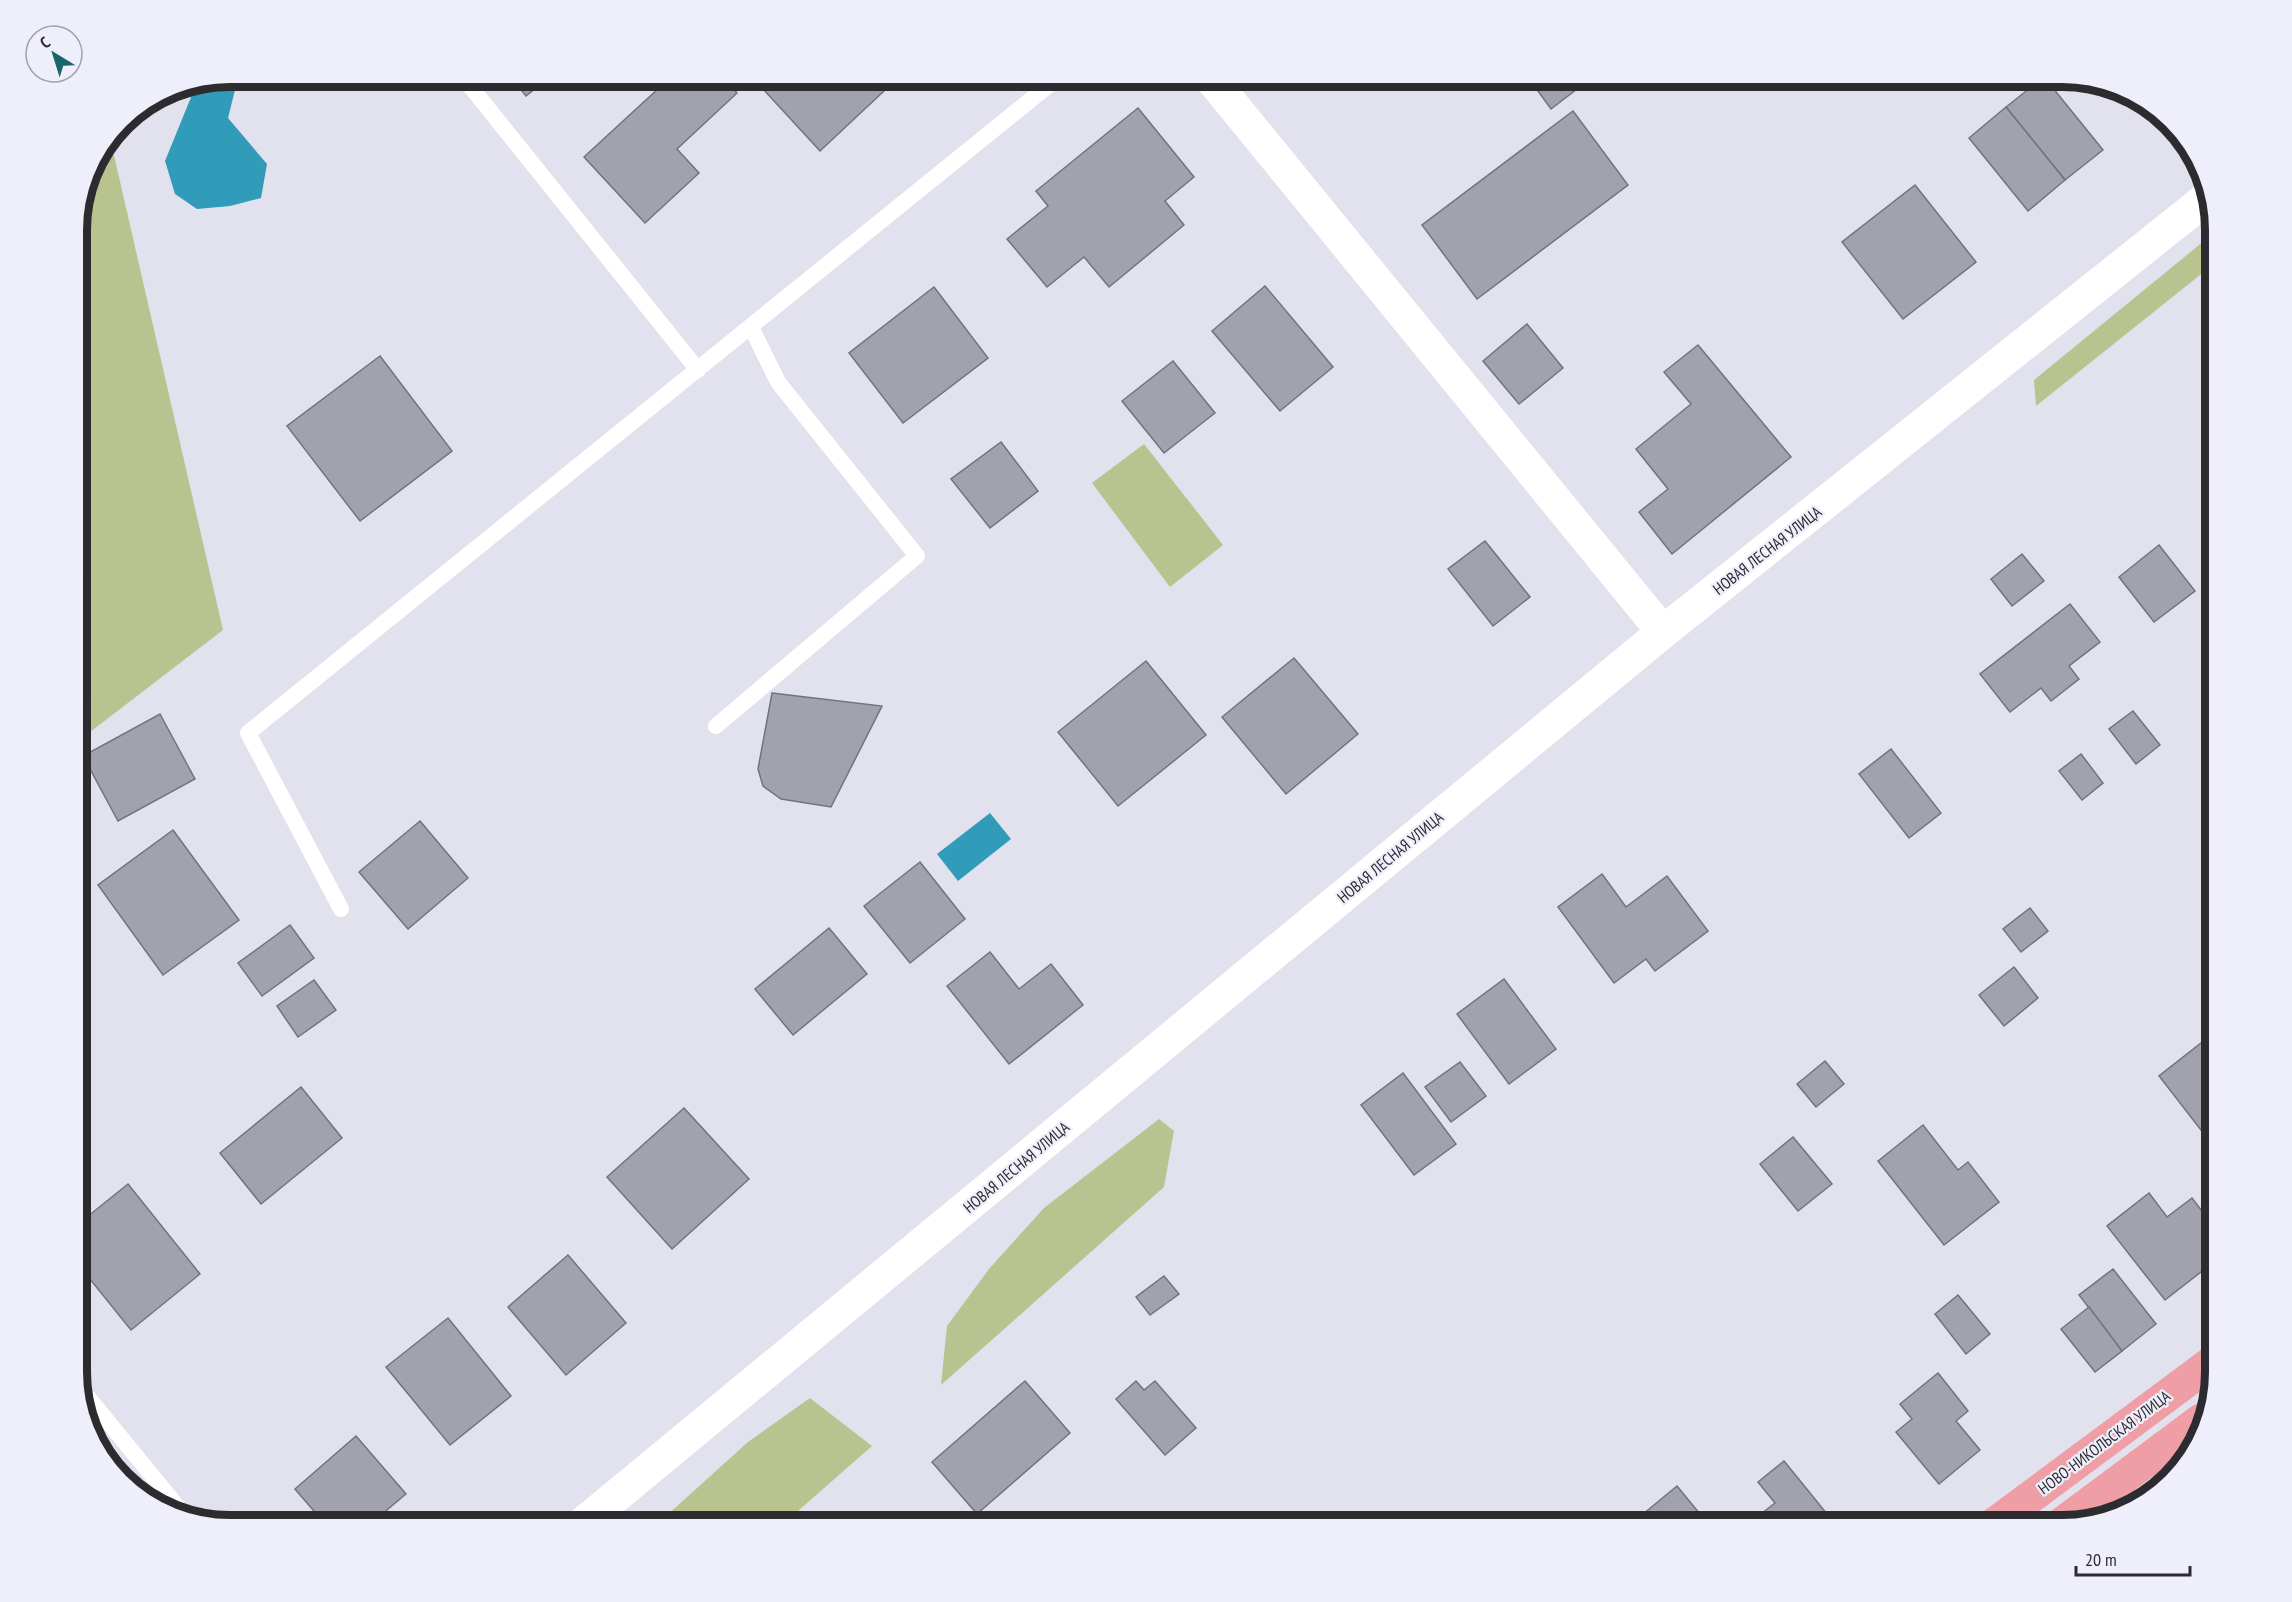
<svg xmlns="http://www.w3.org/2000/svg" width="2292" height="1602" font-family="'PT Sans Narrow',sans-serif">
	<rect width="100%" height="100%" fill="#e1e2ed"/>
	<g fill="#b8c390">
		<polygon points="110,138 223,630 77,742 77,220 88,171"/>
		<polygon points="2215,232 2215,263 2036,406 2034,380"/>
		<polygon points="1144,444 1223,545 1170,587 1092,483"/>
		<polygon points="1159,1119 1174,1131 1164,1187 941,1385 947,1326 989,1269 1044,1208"/>
		<polygon points="810,1398 872,1446 782,1525 671,1525 665,1517 748,1442"/>
	</g>
	<g fill="#319bba">
		<polygon points="196,85 235,90 228,118 267,164 261,198 230,206 197,209 175,194 165,161"/>
		<polygon points="990,813 1011,839 958,881 937,854"/>
	</g>
	<g fill="#a1a2ad" stroke="#72737d" stroke-width="1.5">
		<polygon points="510,76 551,76 526,96"/>
		<polygon points="672,76 722,76 737,93 677,149 699,173 645,223 584,157"/>
		<polygon points="751,76 900,76 820,151"/>
		<polygon points="1527,76 1594,76 1551,109"/>
		<polygon points="2044,77 2103,150 2065,180 2006,107"/>
		<polygon points="2006,107 2065,180 2028,211 1969,138"/>
		<polygon points="1138,108 1194,177 1165,201 1184,225 1109,287 1084,257 1047,287 1007,239 1048,206 1036,191"/>
		<polygon points="1573,111 1628,185 1477,299 1422,225"/>
		<polygon points="1915,185 1976,262 1903,319 1842,242"/>
		<polygon points="1265,286 1333,367 1280,411 1212,331"/>
		<polygon points="934,287 988,358 903,423 849,353"/>
		<polygon points="1527,324 1563,368 1519,404 1483,361"/>
		<polygon points="1698,345 1791,457 1672,554 1639,512 1668,489 1636,449 1691,404 1664,372"/>
		<polygon points="380,356 452,451 360,521 287,426"/>
		<polygon points="1173,361 1215,413 1164,453 1122,401"/>
		<polygon points="1001,442 1038,491 990,528 951,479"/>
		<polygon points="1485,541 1530,597 1493,626 1448,569"/>
		<polygon points="2159,545 2195,591 2154,622 2119,577"/>
		<polygon points="2022,554 2044,581 2012,606 1991,579"/>
		<polygon points="2070,604 2100,642 2069,666 2079,679 2051,701 2041,688 2010,712 1980,674"/>
		<polygon points="1294,658 1358,734 1286,794 1222,717"/>
		<polygon points="1146,661 1206,735 1118,806 1058,732"/>
		<polygon points="772,693 882,706 831,807 781,799 763,786 758,769"/>
		<polygon points="2133,711 2160,745 2136,764 2109,729"/>
		<polygon points="160,714 195,779 118,821 83,756"/>
		<polygon points="1891,749 1941,813 1909,838 1859,774"/>
		<polygon points="2081,754 2103,783 2082,800 2059,771"/>
		<polygon points="420,821 468,878 408,929 359,872"/>
		<polygon points="173,830 239,920 163,975 98,885"/>
		<polygon points="920,862 965,919 910,963 864,906"/>
		<polygon points="1602,874 1626,907 1667,876 1708,931 1655,971 1646,959 1614,983 1558,907"/>
		<polygon points="2030,908 2048,931 2021,952 2003,929"/>
		<polygon points="290,925 314,958 262,996 238,963"/>
		<polygon points="829,928 867,974 793,1035 755,989"/>
		<polygon points="990,952 1019,989 1051,964 1083,1005 1009,1064 947,986"/>
		<polygon points="2014,967 2038,998 2004,1026 1979,995"/>
		<polygon points="1504,979 1556,1049 1509,1084 1457,1014"/>
		<polygon points="314,980 336,1010 298,1037 277,1006"/>
		<polygon points="2215,1032 2215,1148 2159,1076"/>
		<polygon points="1825,1061 1844,1084 1816,1107 1797,1084"/>
		<polygon points="1460,1062 1486,1096 1451,1122 1425,1087"/>
		<polygon points="1403,1073 1456,1144 1414,1175 1361,1105"/>
		<polygon points="301,1087 342,1138 261,1204 220,1153"/>
		<polygon points="684,1108 749,1179 672,1249 607,1177"/>
		<polygon points="1923,1125 1958,1170 1968,1162 1999,1202 1944,1245 1878,1161"/>
		<polygon points="1793,1137 1832,1184 1798,1211 1760,1164"/>
		<polygon points="128,1184 200,1274 131,1330 77,1263 77,1225"/>
		<polygon points="2149,1193 2167,1217 2192,1198 2215,1228 2215,1261 2165,1300 2107,1226"/>
		<polygon points="568,1255 626,1323 566,1375 508,1307"/>
		<polygon points="2113,1269 2156,1324 2122,1351 2079,1295"/>
		<polygon points="1164,1276 1179,1294 1150,1315 1136,1297"/>
		<polygon points="1958,1295 1990,1334 1966,1354 1935,1314"/>
		<polygon points="2089,1307 2122,1351 2095,1372 2061,1329"/>
		<polygon points="448,1318 511,1396 450,1445 386,1367"/>
		<polygon points="1938,1373 1968,1411 1956,1421 1980,1450 1939,1484 1896,1432 1912,1419 1900,1404"/>
		<polygon points="1025,1381 1070,1433 977,1514 932,1462"/>
		<polygon points="1136,1381 1144,1390 1155,1381 1196,1428 1165,1455 1116,1399"/>
		<polygon points="356,1436 406,1494 369,1525 326,1525 295,1489"/>
		<polygon points="1784,1461 1836,1525 1764,1525 1757,1517 1775,1503 1758,1482"/>
		<polygon points="1677,1486 1709,1525 1632,1525 1631,1524"/>
	</g>
	<g fill="none" stroke-linecap="round" stroke-linejoin="round">
		<g stroke="#fff" stroke-width="16">
			<polyline points="462,76 698,370"/>
			<polyline points="716,726 917,556 778,382 751,327"/>
			<polyline points="341,909 248,733 1060,76"/>
			<polyline points="78,1385 181,1511"/>
		</g>
		<g stroke="#fff" stroke-width="33">
			<polyline points="1209,76 1663,632"/>
			<polyline points="581,1525 1663,632 2207,198"/>
		</g>
		<g stroke="#ef9ea5" stroke-width="33">
			<polyline points="1993,1525 2215,1360"/>
			<polyline points="2060,1525 2201,1420"/>
		</g>
	</g>
	<g text-anchor="middle" dominant-baseline="central" stroke-width="4.5" stroke-linejoin="round" paint-order="stroke">
		<g font-size="16" fill="#2c2c30" stroke="#eeeffb">
			<text transform="translate(1767 550) rotate(-38)">НОВАЯ ЛЕСНАЯ УЛИЦА</text>
			<text transform="translate(1390 857) rotate(-40)">НОВАЯ ЛЕСНАЯ УЛИЦА</text>
			<text transform="translate(1016 1167) rotate(-40)">НОВАЯ ЛЕСНАЯ УЛИЦА</text>
			<text transform="translate(2104 1442) rotate(-37)">НОВО-НИКОЛЬСКАЯ УЛИЦА</text>
		</g>
	</g>
	<path d="M0 0H2292V1602H0ZM230 87H2062A143 143 0 0 1 2205 230V1372A143 143 0 0 1 2062 1515H230A143 143 0 0 1 87 1372V230A143 143 0 0 1 230 87Z" fill="#eeeffb" fill-rule="evenodd"/>
	<path fill="none" stroke="#2c2c30" stroke-width="8" d="M230 87H2062A143 143 0 0 1 2205 230V1372A143 143 0 0 1 2062 1515H230A143 143 0 0 1 87 1372V230A143 143 0 0 1 230 87Z"/>
	<g transform="translate(54 54) rotate(322)"><circle r="28" fill="#eeeffb" stroke="#a0a1aa" stroke-width="1.5"/>
	<path d="M0-4.5L10 22L0 15L-10 22Z" fill="#17666a"/>
	<text y="-9" font-size="16" font-weight="bold" text-anchor="middle" fill="#2c2c30">С</text>
	</g>
	<path d="M2076 1566v9h114v-9" fill="none" stroke="#2c2c30" stroke-width="3"/>
	<text x="2085" y="1566" font-size="18" fill="#2c2c30" stroke="#eeeffb" stroke-width="4.5" paint-order="stroke">20 m</text>
</svg>
